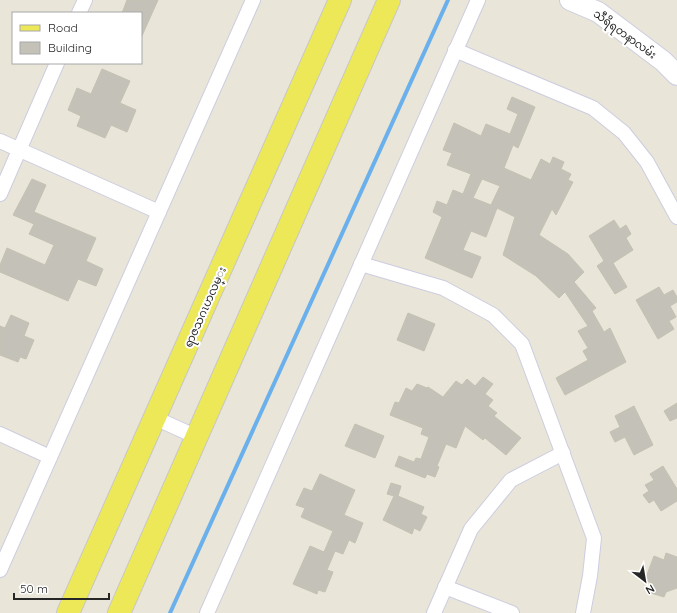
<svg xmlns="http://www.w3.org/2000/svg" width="677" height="613" font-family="Quicksand,'Noto Sans Myanmar',sans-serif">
	<rect width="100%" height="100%" fill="#e9e5d8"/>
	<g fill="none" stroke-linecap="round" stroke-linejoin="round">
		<polyline stroke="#6ab0ec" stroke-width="4" points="170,613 448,0"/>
	</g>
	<g fill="#c4c2b8" stroke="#c4c1b2" fill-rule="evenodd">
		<polygon points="127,0 158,0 141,38 141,13 122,13"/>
		<polygon points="102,69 130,81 120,103 136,110 127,132 111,125 105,138 77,126 81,116 68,110 77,88 91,94"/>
		<path d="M512,97L535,107L518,148L513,145L504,168L531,180L541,159L550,164L553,157L564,162L561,169L571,174L568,180L573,182L556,215L552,209L539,235L568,254L584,272L574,282L596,308L592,311L604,332L610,328L626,362L565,395L556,378L588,360L583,351L588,348L578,331L588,326L565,292L559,298L536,276L503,255L515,217L497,208L486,237L471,231L463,250L481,257L472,278L425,258L442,217L433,212L437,201L447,205L453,190L463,194L471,174L447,165L452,153L443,150L454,123L481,136L486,124L510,134L518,114L507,109ZM482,179L500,186L491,205L473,198Z"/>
		<polygon points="32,179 46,185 34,212 96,238 86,261 103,269 96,286 78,279 68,301 0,272 0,265 7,248 45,265 54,245 29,234 34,224 13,215"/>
		<polygon points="614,220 620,229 626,225 631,234 626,238 633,250 613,263 627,287 615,294 597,266 604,261 589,236"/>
		<polygon points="659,287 664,295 673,290 677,297 677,302 670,306 676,317 669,321 674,329 658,339 636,300"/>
		<polygon points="408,313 435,324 424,351 397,340"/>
		<polygon points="11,315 29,323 24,336 34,340 26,359 20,357 18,362 0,355 0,326 5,328"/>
		<polygon points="483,377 493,384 485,394 493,400 488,406 497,413 494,416 521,438 506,455 485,438 483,440 465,426 456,448 446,444 437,466 439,467 435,477 427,474 425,478 395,466 399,456 414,462 416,458 421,459 429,437 421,434 423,428 390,415 395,402 399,403 406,388 412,391 417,384 427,388 428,387 443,397 456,381 462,385 467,379 475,386"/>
		<polygon points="677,403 677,418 670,421 664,411"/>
		<polygon points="634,406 653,445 634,455 625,437 615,442 610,432 620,427 615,416"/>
		<polygon points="355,424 384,436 375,458 345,446"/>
		<polygon points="663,466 677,489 677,501 661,511 654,500 649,503 643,495 649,491 645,485 654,480 650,474"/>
		<polygon points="320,474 355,490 344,515 363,523 355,543 349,540 343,554 335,551 327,570 333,572 325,592 318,590 317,594 293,584 310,546 324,552 333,531 301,517 305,508 296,505 304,488 312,491"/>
		<polygon points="391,483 401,486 398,496 424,507 421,514 427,517 420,531 414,528 412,534 383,520 394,496 387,494"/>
		<polygon points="666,553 677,557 677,588 666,592 664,597 651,593 654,584 645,580 654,556 664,560"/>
	</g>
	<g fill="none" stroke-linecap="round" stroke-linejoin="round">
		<g stroke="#cdcde0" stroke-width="16">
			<g id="street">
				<polyline points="79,13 85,0"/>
				<polyline points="455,50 593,108 624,133 647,162 677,217"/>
				<polyline points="0,141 159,212"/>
				<polyline points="0,194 57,63"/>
				<polyline points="361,264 443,288 493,315 522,344 594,538 590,576 583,613"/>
				<polyline points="155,418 197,437"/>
				<polyline points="0,434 50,457"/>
				<polyline points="0,570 253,0"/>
				<polyline points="445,587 512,613"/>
				<polyline points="207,613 478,0"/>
				<polyline points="434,613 471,529 511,480 563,453"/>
			</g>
		</g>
		<g stroke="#cdcde0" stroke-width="22">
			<polyline id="secondary" points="570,0 598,12 663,61 677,75"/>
		</g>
		<g stroke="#c7c7c7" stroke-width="24">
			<g id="primary">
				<polyline points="68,613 340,0"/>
				<polyline points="119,613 389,0"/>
			</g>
		</g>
		<use href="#street" stroke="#fff" stroke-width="14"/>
		<use href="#secondary" stroke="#fff" stroke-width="20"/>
		<use href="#primary" stroke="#ede858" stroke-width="22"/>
	</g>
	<g text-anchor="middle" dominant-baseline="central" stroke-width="4" stroke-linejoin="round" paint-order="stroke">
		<g font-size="11" fill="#262626" stroke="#fff">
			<text transform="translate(625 34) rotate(36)">သီရိရတနာလမ်း</text>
			<text transform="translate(205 307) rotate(-66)">ရာဇသဂၤဟလမ္း</text>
		</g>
	</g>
	<rect x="12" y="12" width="130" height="52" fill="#ffffff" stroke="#a8a8a8"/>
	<rect x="20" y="25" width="20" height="6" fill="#ede858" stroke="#a8a8a8"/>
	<text x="48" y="32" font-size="12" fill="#262626">Road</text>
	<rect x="20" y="42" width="20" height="12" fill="#c4c2b8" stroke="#a8a8a8"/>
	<text x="48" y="52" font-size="12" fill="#262626">Building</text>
	<g transform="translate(645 581) rotate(149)" stroke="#ffffff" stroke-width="3" paint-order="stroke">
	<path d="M0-3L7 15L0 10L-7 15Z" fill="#262626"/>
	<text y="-6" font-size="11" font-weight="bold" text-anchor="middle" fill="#262626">N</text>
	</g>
	<path d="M14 593v6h95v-6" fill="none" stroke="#262626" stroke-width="2"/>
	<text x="20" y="593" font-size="12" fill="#262626" stroke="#ffffff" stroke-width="3" paint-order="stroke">50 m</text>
</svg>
